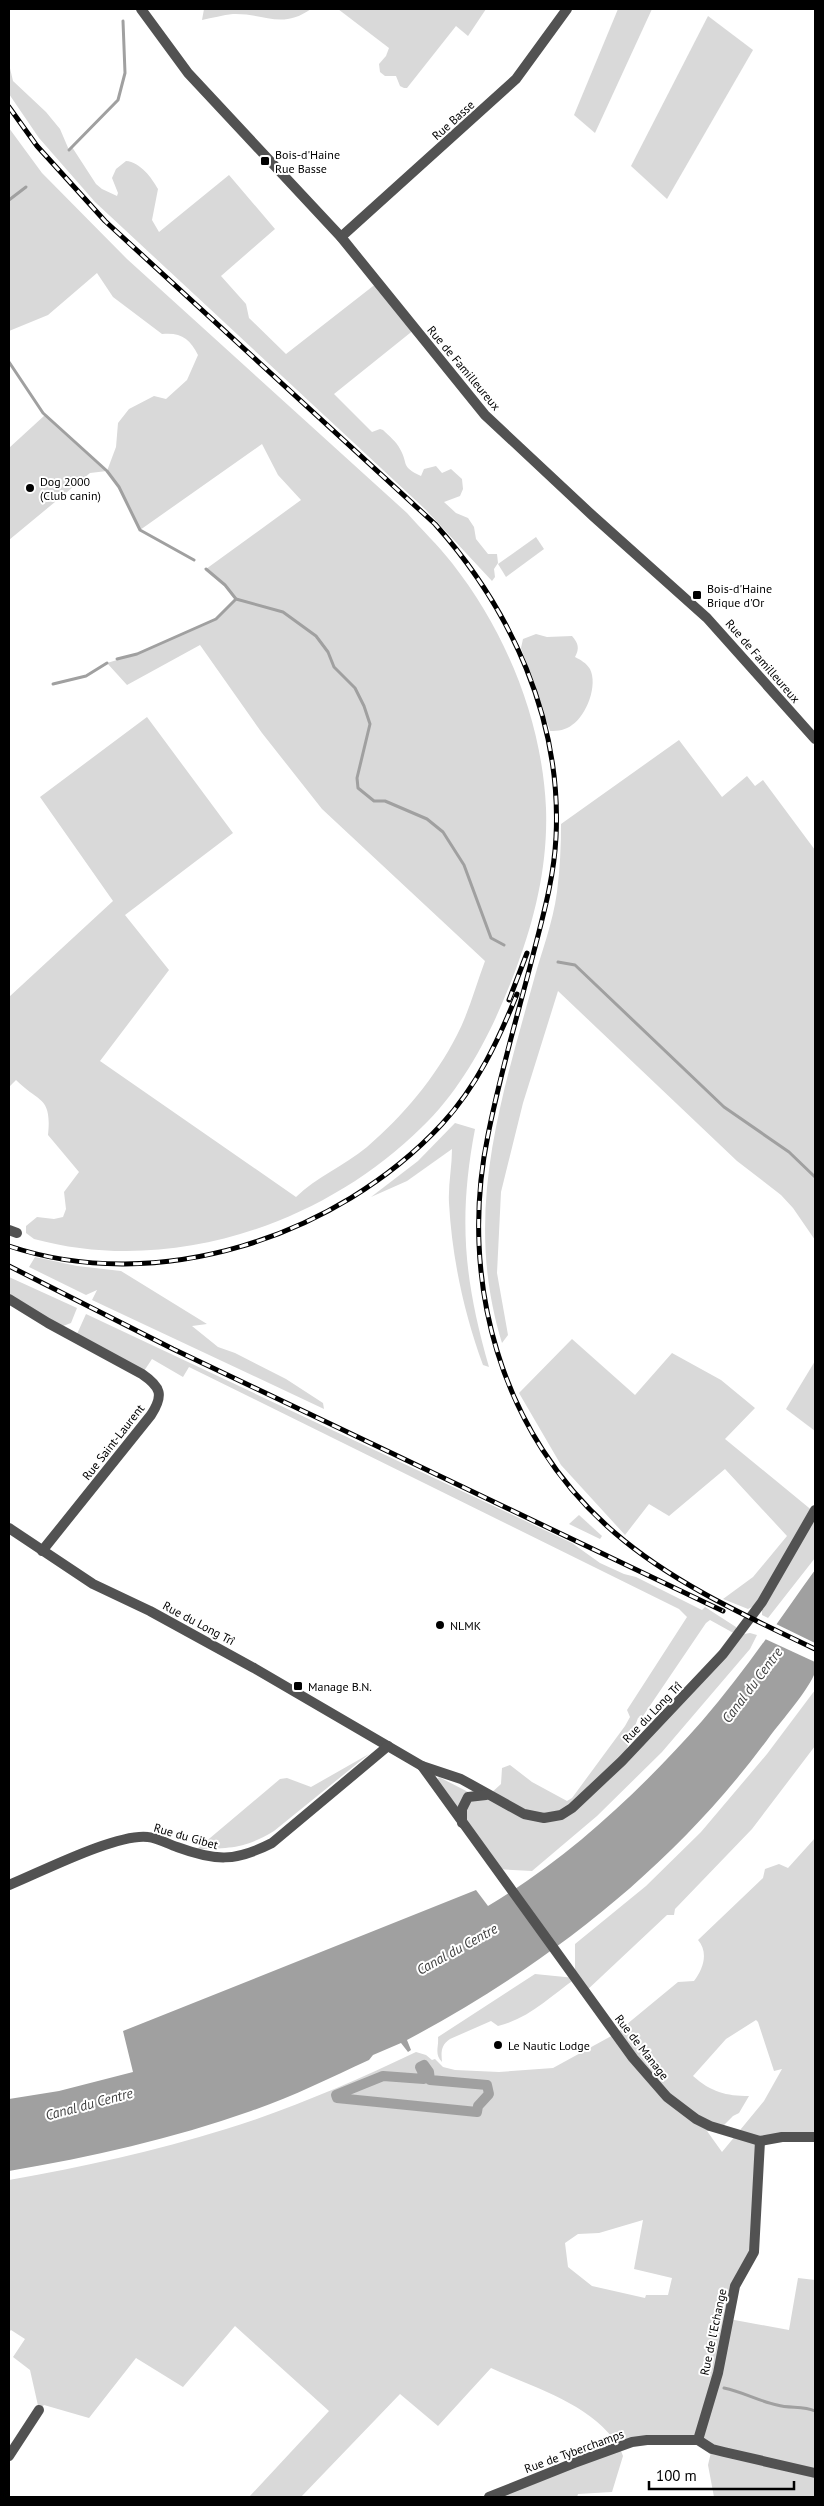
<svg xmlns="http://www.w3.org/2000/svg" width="824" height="2506" font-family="'PT Sans',sans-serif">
	<rect width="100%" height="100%" fill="#fff"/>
	<g fill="#d9d9d9" fill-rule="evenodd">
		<path d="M204,9H311C281,30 265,13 233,14C223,15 212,18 202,20Z"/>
		<polygon points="338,9 486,9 468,36 456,26 407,88 404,88 400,86 396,76 385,76 380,72 379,64 386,56 389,48"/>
		<polygon points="618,9 652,9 595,133 574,115"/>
		<polygon points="708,16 753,50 667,199 631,166"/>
		<path d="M9,64L13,81L46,112L60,129L69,150L72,147L96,184L102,189L117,196L118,193L112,178L116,169L126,161C140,162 152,178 158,189L152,220L159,232L229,175L275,229L221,276L246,304L249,318L286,354L377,283L415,329L334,394L372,432L380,429L383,430C389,436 397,442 400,449C409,465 400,466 421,476L424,469L436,466L442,473L451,469L462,479L463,489L460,496L444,502L456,513L468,518L474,527L476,539L488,554H497L498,563L494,569L495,577L492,581L425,509L95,202L39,138L9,94Z"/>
		<path d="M9,128L42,173L127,259L407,513C422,530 438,545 452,563C506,632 542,720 546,808C548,862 536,915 517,966C496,1023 467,1084 422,1127C323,1225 170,1276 34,1239L26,1233V1226L37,1217L54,1219L63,1217L66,1209L64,1192L79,1172L48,1135C52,1096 39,1103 16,1080L9,1087V997L113,901L40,797L147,717L233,833L125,915L169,970L100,1061L296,1197C316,1177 344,1166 367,1147C403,1116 435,1078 457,1035C469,1012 476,985 485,961L322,809L262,733L200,645L127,685L107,663L137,654L216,619L235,599L225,585L206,569L301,500L278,475L262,444L140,530L119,487L107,471L90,473L9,540V448L45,415L107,471L116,447L118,423L129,409L154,396L166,399L187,380L198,355C190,339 181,332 162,334L113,297L97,273L48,315L9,331Z"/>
		<polygon points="536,537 544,549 506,577 498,564"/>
		<path d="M536,634L547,637L572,636C578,643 580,648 575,657C581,660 586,663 590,669C598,685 587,715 572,725C566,730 558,731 550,731L521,648L523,639Z"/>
		<path d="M679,740L722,797L747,776L755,786L763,780L815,850V1240L793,1208L781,1195L737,1161L558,991L523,1103L501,1192L497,1273L508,1335L502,1343C463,1216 499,1106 533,983C541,953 553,923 557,892C560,869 561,846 561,824Z"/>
		<path d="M455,1123L475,1129C458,1218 464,1280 489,1367L483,1365C464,1313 452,1258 449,1203C448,1185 452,1167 452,1149L407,1181L371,1197L418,1161Z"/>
		<polygon points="35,1257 77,1266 121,1271 207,1324 192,1326 218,1347 235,1353 286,1379 323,1403 324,1409 92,1300 97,1290 86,1295 29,1267"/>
		<polygon points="9,1277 77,1308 71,1323 63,1326 9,1299"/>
		<path d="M86,1314L572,1543L600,1563L624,1574L636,1577L702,1610L705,1607L736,1627L738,1635L750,1633L757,1635L750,1649L662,1752L597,1816L532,1871L496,1869L437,1779L439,1777L474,1795H489L501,1784L502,1768L510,1765L532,1782L567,1801L572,1798L625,1726L630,1717L627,1710L687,1617L679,1609L189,1367L183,1377L152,1359L144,1371L77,1334ZM710,1620L737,1635L623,1759L638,1718L643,1716L706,1623Z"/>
		<polygon points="572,1339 635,1395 672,1353 721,1380 755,1408 725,1439 814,1512 815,1510 815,1558 768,1618 762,1615 762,1602 748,1609 723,1599 753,1577 787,1536 725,1469 669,1516 649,1504 625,1535 561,1465 519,1393"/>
		<polygon points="815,1361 815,1431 786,1409"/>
		<polygon points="579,1515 602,1536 600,1539 569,1524"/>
		<path d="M815,1690V1746L752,1829L675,1909L674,1915H667L585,1992L575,1979C551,1996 528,2019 498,2026L491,2021L450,2039C441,2045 441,2052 442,2062C434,2054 439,2047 438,2037L535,1974L575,1978V1944L646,1886L701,1832L767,1754Z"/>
		<path d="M369,1754L274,1831C244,1849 230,1848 197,1849L280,1779L287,1778L311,1787Z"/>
		<path d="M815,1838V2137L760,2142L754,2252L735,2286L729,2319L789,2330L798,2278L815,2280V2497H714L708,2465L712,2448L698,2440L619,2446L623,2456L612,2492L578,2494L577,2497H489L619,2446C590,2403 537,2389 491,2368L438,2426L400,2394L301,2497H249L329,2411L235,2326L183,2387L136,2358L89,2418L44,2405L39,2410L30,2370L13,2357L25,2339L11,2330L9,2332V2180C82,2167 155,2151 226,2129C291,2109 355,2081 416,2052L426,2055L432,2060L435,2059L443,2067L455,2070L499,2072L553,2068L615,2034L678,1982L694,1981C703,1969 709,1953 698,1940L763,1878L765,1869L779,1864L788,1868ZM756,2020L758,2022L774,2071L782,2069L764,2101L722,2152L707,2131H723L720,2129L733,2116L739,2113L749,2096C726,2096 711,2092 693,2076L726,2039ZM643,2220L634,2269L672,2278L668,2295H646L645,2298L592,2286L568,2267L565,2243L578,2234L599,2233Z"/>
	</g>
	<path fill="#a0a0a0" d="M815,1570C815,1586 819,1666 814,1675C805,1694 783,1719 770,1736C675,1866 548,1965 407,2040L411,2050L408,2052L401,2043L373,2055L369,2060C330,2078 292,2097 251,2111C172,2139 91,2157 9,2171V2099L59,2091L133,2072L123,2031L476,1890L488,1906C569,1858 640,1791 702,1721C743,1674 779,1620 815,1570Z"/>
	<polygon fill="#fff" points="774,1623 815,1643 815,1662 763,1638"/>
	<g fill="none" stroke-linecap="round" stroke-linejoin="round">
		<g stroke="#a0a0a0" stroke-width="3">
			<polyline points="69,150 118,100 125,73 123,21"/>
			<polyline points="9,200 26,187"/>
			<polyline points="9,362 43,413 107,471 119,487 140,530 194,560"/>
			<polyline points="206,569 225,585 236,599 283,612 316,636 328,652 334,667 355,688 364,706 370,724 357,778 358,788 374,801 385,801 427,819 443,832 464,865 491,938 504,945"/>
			<polyline points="117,659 137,654 216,619 236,599"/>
			<polyline points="53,684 86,676 107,663"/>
			<polyline points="558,962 575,965 724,1107 789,1152 815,1177"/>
			<path d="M724,2388C743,2392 759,2401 777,2405C790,2409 803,2405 815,2411"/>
		</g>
		<polygon stroke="#a0a0a0" stroke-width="10" points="424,2065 429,2072 430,2080 487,2085 489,2094 478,2106 477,2112 337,2098 336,2095 383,2076 424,2079 425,2077 420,2067"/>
		<g stroke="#525252" stroke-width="10">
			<polyline points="141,9 188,73 341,237 485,415 593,516 707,618 815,739"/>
			<polyline points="341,237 516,79 567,9"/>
			<polyline points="9,1230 17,1233"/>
			<path d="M9,1299L48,1323L142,1374C161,1387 164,1395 151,1415L42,1551"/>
			<polyline points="9,1528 93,1584 150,1611 254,1668 422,1766 461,1779 524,1814 544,1818 561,1815 572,1808 622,1761 723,1654 762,1602 815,1510"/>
			<polyline points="422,1766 633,2058 667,2097 696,2119 710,2126 760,2141 782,2137 815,2137"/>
			<polyline points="462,1823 462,1809 468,1797 486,1795"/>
			<path d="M9,1885C41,1872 117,1833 148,1837C158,1838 168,1844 177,1847C215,1861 235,1862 272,1843L388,1746"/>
			<polyline points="698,2440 718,2373 735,2286 754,2252 760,2141"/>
			<polyline points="9,2456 39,2410"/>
			<polyline points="489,2497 574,2463 632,2442 647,2440 698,2440 712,2449 724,2452 815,2473"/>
		</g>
		<g stroke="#000" stroke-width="5">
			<g id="rail">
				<path d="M9,107L37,146L105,221L435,524C511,609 562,720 556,837C554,878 543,916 533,955C518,1014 500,1074 488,1135C458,1279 500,1435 615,1533C673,1583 746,1616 815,1649"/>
				<polyline points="509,1000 527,953"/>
				<path d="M9,1246C158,1296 337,1237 442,1124C477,1086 498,1041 517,994"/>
				<polyline points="9,1266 173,1349 723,1611"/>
			</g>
		</g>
		<use href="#rail" stroke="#fff" stroke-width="3" stroke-dasharray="9" stroke-linecap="butt"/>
	</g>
	<g fill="#000" stroke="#fff" stroke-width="2">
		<rect x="260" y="156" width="10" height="10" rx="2.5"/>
		<circle cx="30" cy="488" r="5"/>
		<rect x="692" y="590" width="10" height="10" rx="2.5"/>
		<circle cx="440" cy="1625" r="5"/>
		<rect x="293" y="1681" width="10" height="10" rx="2.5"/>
		<circle cx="498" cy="2045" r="5"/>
	</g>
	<g text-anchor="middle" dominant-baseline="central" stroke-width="4" stroke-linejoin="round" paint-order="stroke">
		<g font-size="12" fill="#000" stroke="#fff">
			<text transform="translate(453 120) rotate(-42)">Rue Basse</text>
			<text transform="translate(464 368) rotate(50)">Rue de Familleureux</text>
			<text transform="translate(763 661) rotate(49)">Rue de Familleureux</text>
			<text transform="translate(113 1442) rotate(-52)">Rue Saint-Laurent</text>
			<text transform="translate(199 1623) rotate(28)">Rue du Long Trî</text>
			<text transform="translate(652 1712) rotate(-46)">Rue du Long Trî</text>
			<text transform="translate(186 1836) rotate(16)">Rue du Gibet</text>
			<text transform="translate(642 2047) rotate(52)">Rue de Manage</text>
			<text transform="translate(713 2332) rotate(-78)">Rue de l'Echange</text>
			<text transform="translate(574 2451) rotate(-20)">Rue de Tyberchamps</text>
		</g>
		<g font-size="12" fill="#000" stroke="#fff" text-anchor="start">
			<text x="275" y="154">Bois-d'Haine<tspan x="275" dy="14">Rue Basse</tspan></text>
			<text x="40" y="481">Dog 2000<tspan x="40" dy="14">(Club canin)</tspan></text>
			<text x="707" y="588">Bois-d'Haine<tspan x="707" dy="14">Brique d'Or</tspan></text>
			<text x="450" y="1625">NLMK</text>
			<text x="308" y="1686">Manage B.N.</text>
			<text x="508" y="2045">Le Nautic Lodge</text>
		</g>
		<g font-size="14" font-style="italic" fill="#414141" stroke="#fff">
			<text transform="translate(752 1685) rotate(-53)">Canal du Centre</text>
			<text transform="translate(457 1949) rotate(-29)">Canal du Centre</text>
			<text transform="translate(89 2104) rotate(-15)">Canal du Centre</text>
		</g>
	</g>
	<rect width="824" height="2506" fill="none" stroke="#000000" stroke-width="20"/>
	<path d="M649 2481v8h145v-8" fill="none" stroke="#000000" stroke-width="2.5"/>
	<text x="656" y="2481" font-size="15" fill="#000000" stroke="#ffffff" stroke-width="4" paint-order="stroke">100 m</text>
</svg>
